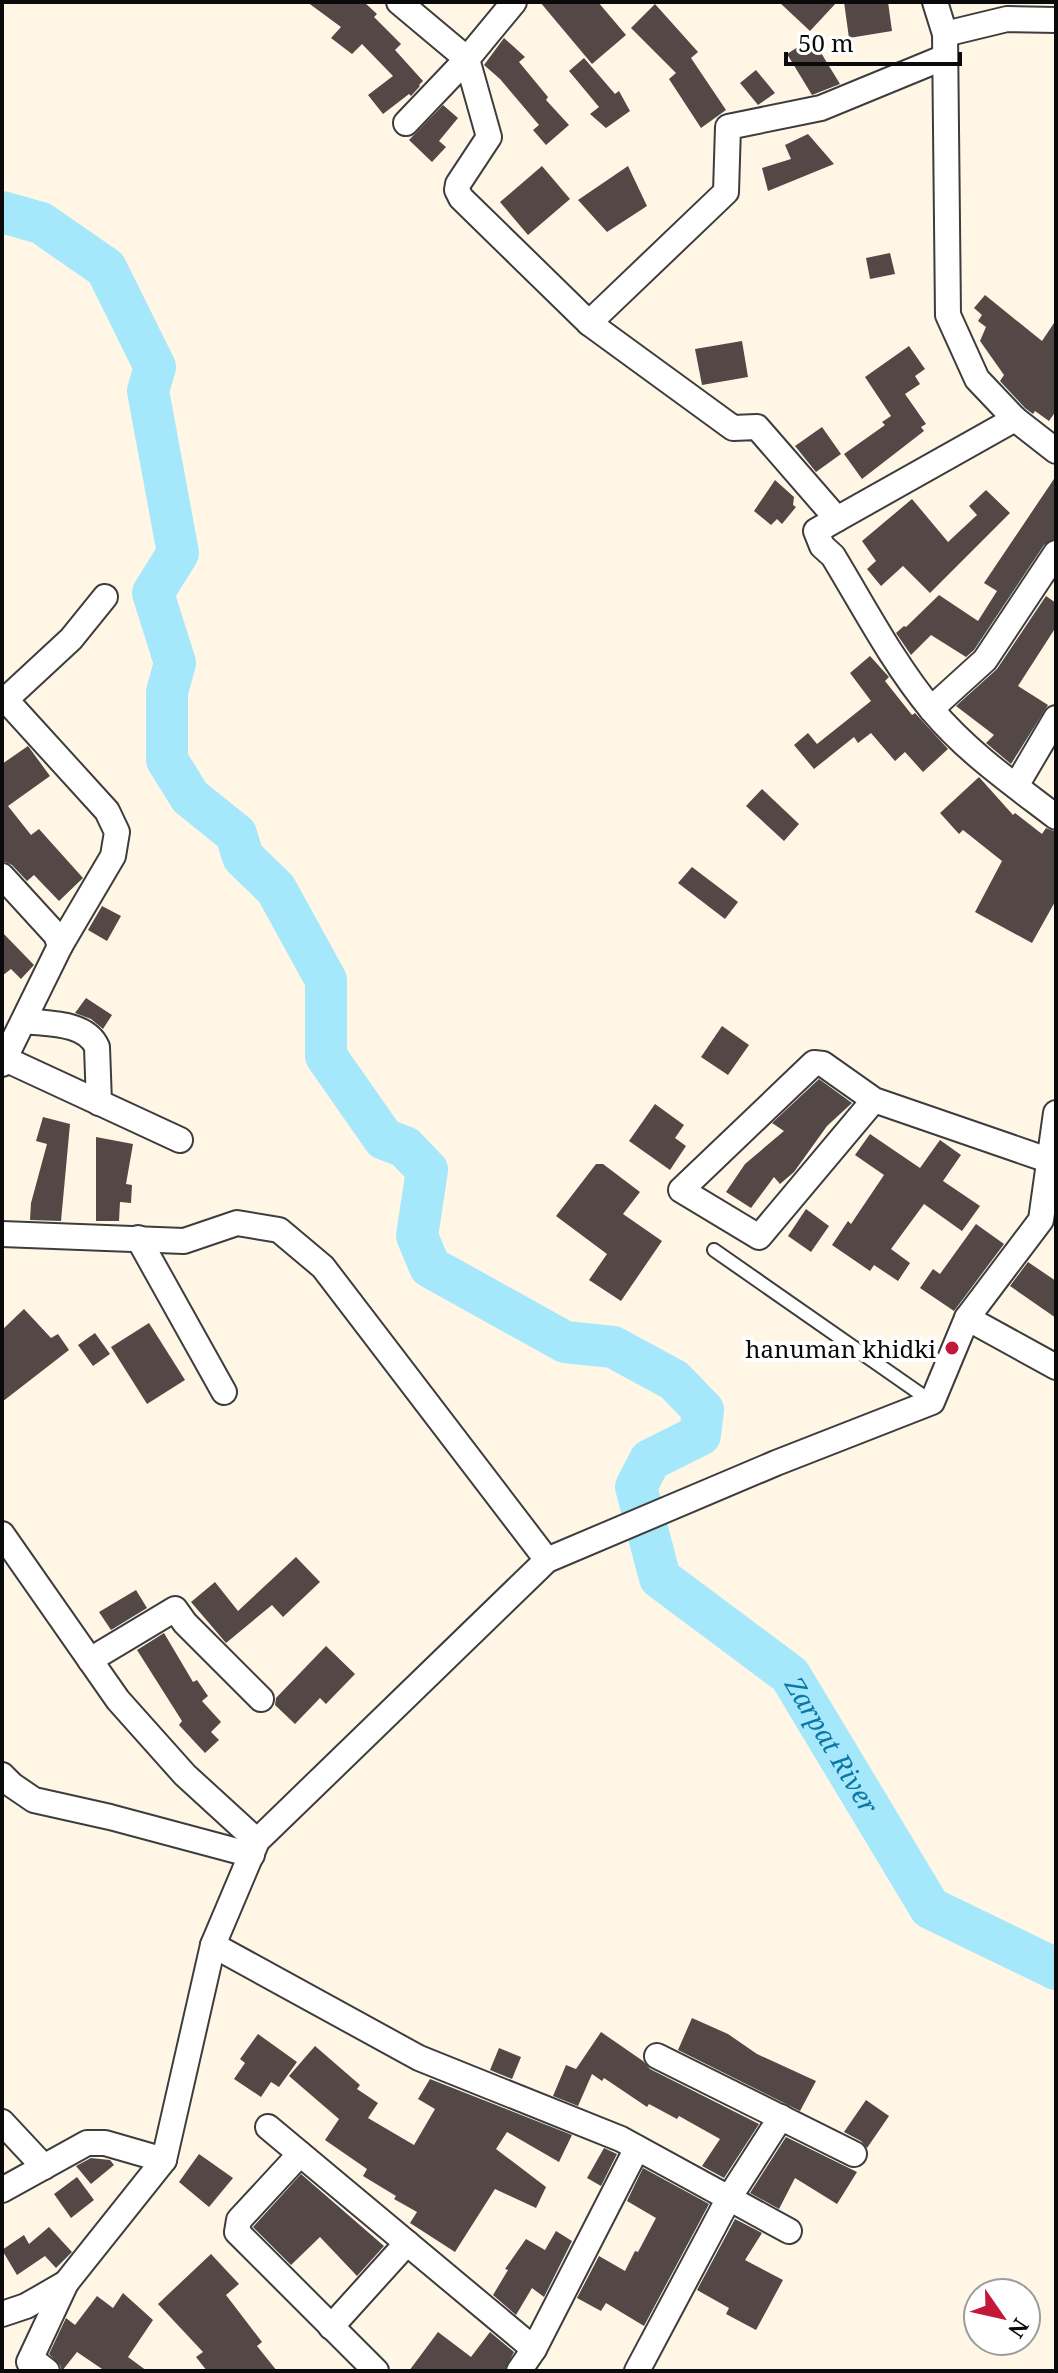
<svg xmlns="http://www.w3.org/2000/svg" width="1058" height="2373" font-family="'Noto Serif',serif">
	<rect width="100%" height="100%" fill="#fff6e6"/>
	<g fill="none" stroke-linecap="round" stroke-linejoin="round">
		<path stroke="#a6e8fb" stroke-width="42" id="s1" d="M2,212L41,223L106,268L155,367L148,391L178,553L153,593L175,663L167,692V760L190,797L236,834L243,857L276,889L326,980V1056L384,1139L405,1147L427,1170L417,1236L430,1267L565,1342L613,1347L674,1380L703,1410L700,1435L650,1460L636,1487L660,1578L790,1675L930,1908L1056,1969"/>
	</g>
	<g fill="#534845">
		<polygon points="307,2 364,2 377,14 374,17 401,44 395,50 423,81 419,85 420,86 411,96 409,94 383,114 368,95 393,76 362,44 352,54 331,38 341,27"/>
		<polygon points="540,2 598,2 626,35 592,64"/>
		<polygon points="779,2 837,2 810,31"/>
		<polygon points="844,2 888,2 892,31 849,38"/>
		<polygon points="655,4 698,52 691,58 726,110 701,128 669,79 676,73 631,28"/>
		<polygon points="504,38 525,57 519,62 548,97 546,100 569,125 546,145 533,130 539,125 500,79 484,65"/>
		<polygon points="812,38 840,84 812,95 787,54"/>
		<polygon points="584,58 615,94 619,91 630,111 606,128 590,114 599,107 569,71"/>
		<polygon points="756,70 775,93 758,105 740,83"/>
		<polygon points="443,105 458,118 439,141 446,147 432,162 409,140"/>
		<polygon points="808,134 834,164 768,191 762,168 791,159 785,145"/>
		<polygon points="542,166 570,199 528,235 500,202"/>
		<polygon points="628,166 647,206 607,232 578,200"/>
		<polygon points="890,253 895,274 870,279 866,258"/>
		<polygon points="985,295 1042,341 1056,320 1056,411 1049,421 1035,411 1033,414 1025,408 1000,381 1004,375 980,341 986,327 978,321 982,315 974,308"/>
		<polygon points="742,341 748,377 702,385 695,349"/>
		<polygon points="909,346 925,369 915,376 920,384 905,394 926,424 921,427 924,431 862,479 844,454 885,425 882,422 891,416 865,377"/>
		<polygon points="822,427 841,454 816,472 795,446"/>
		<polygon points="1056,476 1056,538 1044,545 974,650 966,657 931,635 911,655 896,633 904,626 906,627 939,595 978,621 997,591 984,583"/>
		<polygon points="775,480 794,497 793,505 796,507 782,524 777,519 771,525 754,511"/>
		<polygon points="986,490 1010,513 930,593 903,566 881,586 867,569 876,561 862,541 912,499 948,542 977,515 969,506"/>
		<polygon points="1046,596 1056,603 1056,627 1018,686 1048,705 1011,764 986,743 994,735 956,706 997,669"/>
		<polygon points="870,656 889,677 885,681 912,715 915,713 948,749 923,772 905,752 895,761 871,733 858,743 854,737 814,769 794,745 808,733 817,744 871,701 850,673"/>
		<polygon points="28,746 50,776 8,806 31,835 39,829 83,878 59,901 34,875 27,881 12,865 2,861 2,764"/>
		<polygon points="979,777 1013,815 1015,813 1042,834 1046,828 1056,832 1056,900 1032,943 975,912 1002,861 963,830 959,834 940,813"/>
		<polygon points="762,789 799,824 784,841 746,806"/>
		<polygon points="692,867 738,902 725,919 678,883"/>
		<polygon points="102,906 121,916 107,941 88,930"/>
		<polygon points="2,932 34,965 21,979 11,969 2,976"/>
		<polygon points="86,998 112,1015 103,1029 91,1019 75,1013"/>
		<polygon points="722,1026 749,1045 728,1075 701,1057"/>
		<polygon points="819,1079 852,1103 827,1126 794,1172 780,1184 774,1177 751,1208 726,1192 745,1164 784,1131 772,1123"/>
		<polygon points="655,1104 684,1125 675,1138 686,1146 670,1170 629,1141"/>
		<polygon points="43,1117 70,1124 61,1221 30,1220 31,1203 47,1144 36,1141"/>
		<polygon points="870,1134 920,1168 940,1140 961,1155 943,1181 980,1206 962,1231 924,1204 891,1249 910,1263 898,1281 874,1265 870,1271 832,1245 848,1221 851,1224 884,1175 855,1155"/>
		<polygon points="96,1137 133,1144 126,1184 132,1185 131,1203 120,1202 119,1221 96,1221"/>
		<polygon points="596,1164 603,1164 640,1192 623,1214 662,1241 621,1301 589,1280 607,1254 556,1216"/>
		<polygon points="806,1209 829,1226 811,1252 788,1236"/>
		<polygon points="976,1224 1004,1244 954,1311 920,1288 933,1269 940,1274"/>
		<polygon points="1028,1262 1056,1281 1056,1318 1010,1286"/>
		<polygon points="24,1309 51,1338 58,1334 69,1350 2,1402 2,1330"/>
		<polygon points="149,1323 185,1380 147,1404 111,1347"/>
		<polygon points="95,1333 110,1354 93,1366 78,1345"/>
		<polygon points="296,1557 320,1582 283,1617 272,1605 226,1643 191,1602 215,1582 238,1611"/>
		<polygon points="136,1590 147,1608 111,1630 99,1612"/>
		<polygon points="164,1633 193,1682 197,1680 208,1696 202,1701 221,1722 211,1732 219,1740 205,1753 179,1725 182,1721 137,1650"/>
		<polygon points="326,1646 355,1674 326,1704 320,1698 295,1724 275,1705 276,1698"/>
		<polygon points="692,2018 728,2034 757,2054 816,2081 800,2111 678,2050"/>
		<polygon points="601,2032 643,2061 650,2069 759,2124 724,2178 702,2166 720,2139 679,2116 677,2119 649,2104 647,2107 604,2078 602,2081 592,2074 578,2106 553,2096 566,2065 576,2069"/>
		<polygon points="258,2034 297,2062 279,2087 271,2082 261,2097 234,2079 245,2063 240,2059"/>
		<polygon points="315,2046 360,2085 357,2089 378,2103 368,2118 414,2145 435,2109 418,2099 430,2079 572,2135 559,2162 507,2132 496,2149 546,2187 536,2208 495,2189 455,2252 410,2223 417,2212 394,2199 396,2196 363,2176 367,2169 325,2140 339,2119 289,2076"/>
		<polygon points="499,2048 521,2057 512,2079 490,2070"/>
		<polygon points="866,2100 889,2116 867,2148 861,2141 844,2132"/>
		<polygon points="786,2137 857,2172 837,2204 795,2178 779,2209 750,2193"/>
		<polygon points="604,2148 617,2154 601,2186 587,2178"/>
		<polygon points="199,2154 233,2178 209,2207 179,2182"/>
		<polygon points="91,2158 110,2160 114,2165 91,2184 76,2166"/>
		<polygon points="643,2168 709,2204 644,2326 606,2303 601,2311 577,2298 599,2256 625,2271 635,2251 638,2252 656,2218 627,2201"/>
		<polygon points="301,2174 384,2246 357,2276 320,2237 291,2265 253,2227"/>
		<polygon points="77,2177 94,2200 71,2218 54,2194"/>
		<polygon points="735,2219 762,2233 745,2260 783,2280 756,2330 726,2314 729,2308 697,2290"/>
		<polygon points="49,2227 72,2252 56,2268 45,2256 17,2275 2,2250 24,2235 29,2244"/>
		<polygon points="556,2231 572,2241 544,2297 532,2288 516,2315 493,2295 508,2270 505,2269 526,2239 545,2250"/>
		<polygon points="211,2254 239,2284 226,2295 262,2342 257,2346 277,2371 207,2371 196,2357 203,2352 158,2304"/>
		<polygon points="123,2293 153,2320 128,2357 147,2371 105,2371 77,2352 62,2371 60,2365 49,2354 66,2318 75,2325 97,2296 113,2308"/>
		<polygon points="438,2332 471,2357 490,2332 514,2352 504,2371 409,2371"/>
	</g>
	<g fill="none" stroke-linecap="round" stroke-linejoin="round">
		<g stroke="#3d3d3d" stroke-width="16">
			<polyline id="lane" points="714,1250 932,1402"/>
		</g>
		<g stroke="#3d3d3d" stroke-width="28">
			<g id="street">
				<path d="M399,2L467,59L489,137L458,184L457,190L461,198L589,323L733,428L757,427L837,519L816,531L822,546L833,556C864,607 893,663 932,710C967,752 1013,784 1056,817"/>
				<polyline points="935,2 945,34 948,315 977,379 1015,419 1056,451"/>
				<polyline points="945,34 1007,19 1056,20"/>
				<polyline points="406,123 467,59 514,2"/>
				<polyline points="589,323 726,192 728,127 821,108 945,57"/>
				<polyline points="837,519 1015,419"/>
				<polyline points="6,700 107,811 117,832 113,856 60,946"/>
				<polyline points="2,703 71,639 105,597"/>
				<polyline points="931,709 985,660 1056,553"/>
				<polyline points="1016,786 1056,718"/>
				<polyline points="2,876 56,935 60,946 2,1064"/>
				<path d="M25,1021C48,1024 86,1022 97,1047L99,1103"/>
				<polyline points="5,1059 180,1140"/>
				<polyline points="874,1100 759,1237 681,1190 814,1063 823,1064 874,1100 1048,1160"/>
				<polyline points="2,1234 184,1241 237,1223 279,1230 323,1267 547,1560"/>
				<polyline points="138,1238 224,1392"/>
				<polyline points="967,1318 1056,1367"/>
				<polyline points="2,1534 118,1700 185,1775 257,1841"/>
				<polyline points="90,1660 175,1609 185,1623 261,1699"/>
				<polyline points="2,1775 12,1785 34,1800 110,1817 252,1855"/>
				<polyline points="213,1945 419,2058 621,2139 789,2231"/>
				<polyline points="657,2056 854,2154"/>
				<polyline points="2,2122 44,2167"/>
				<polyline points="268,2127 534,2349"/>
				<polyline points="300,2154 239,2220 237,2232 376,2371"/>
				<polyline points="2,2190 87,2143 105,2143 164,2160"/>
				<polyline points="2,2314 26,2306 66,2283 164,2160 213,1945 257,1841 547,1560 776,1463 932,1402 967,1318 1041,1220 1056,1113"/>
				<polyline points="331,2327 407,2243"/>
				<polyline points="47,2371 38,2364 29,2362 66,2283"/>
				<polyline points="519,2371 534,2349 637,2148"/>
				<polyline points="637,2371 729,2198 781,2117"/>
			</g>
		</g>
		<use href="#lane" stroke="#fff" stroke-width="12"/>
		<use href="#street" stroke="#fff" stroke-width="24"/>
	</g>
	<circle fill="#c4183a" stroke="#fff" stroke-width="3" cx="952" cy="1348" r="8"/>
	<g text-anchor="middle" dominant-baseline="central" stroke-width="8" stroke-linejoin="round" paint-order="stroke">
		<g font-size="24" fill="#0a0a0a" stroke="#fff" text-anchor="end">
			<text x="936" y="1348">hanuman khidki</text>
		</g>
		<g font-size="26" font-style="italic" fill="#0b78a4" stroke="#fff">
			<text stroke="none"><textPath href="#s1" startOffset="2010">Zarpat River</textPath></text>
		</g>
	</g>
	<rect width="1058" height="2373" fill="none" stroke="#0a0a0a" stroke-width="8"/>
	<g transform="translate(1002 2317) rotate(124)"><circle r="38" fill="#ffffff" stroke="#9d9d9d" stroke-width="2"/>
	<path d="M0-6L14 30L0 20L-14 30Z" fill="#c4183a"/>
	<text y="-12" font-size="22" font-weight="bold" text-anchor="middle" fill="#0a0a0a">N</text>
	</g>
	<path d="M786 52v12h174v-12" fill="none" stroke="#0a0a0a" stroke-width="4"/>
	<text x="798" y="52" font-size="24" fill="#0a0a0a" stroke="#ffffff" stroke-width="6" paint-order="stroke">50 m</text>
</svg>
